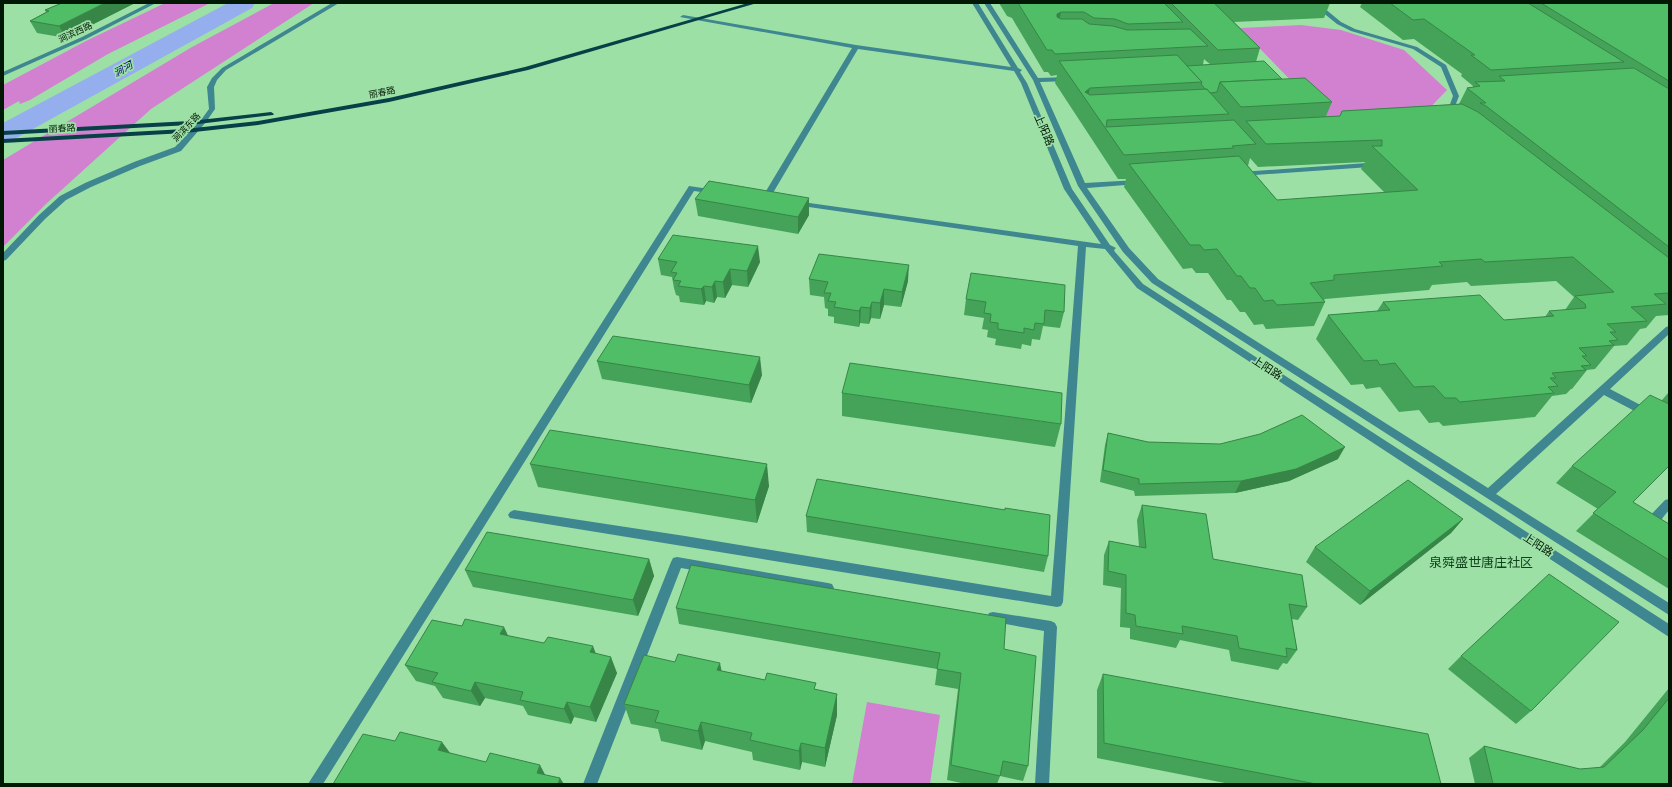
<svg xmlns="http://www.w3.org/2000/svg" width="1672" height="787" font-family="Figtree,'Noto Sans SC',sans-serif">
	<rect width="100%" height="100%" fill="#9de0a6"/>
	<g fill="#d281d0">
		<polygon points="165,3 210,3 108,54 30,100 20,104 19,101 3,110 3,85 86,41"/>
		<polygon points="274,3 314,3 151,109 46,204 3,247 3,160 192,47"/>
		<polygon points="1301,25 1341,30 1404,50 1447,90 1422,116 1329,120 1240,28"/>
		<polygon points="867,702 940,715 930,784 852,784"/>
	</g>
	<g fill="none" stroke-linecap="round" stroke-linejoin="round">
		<polygon fill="#95aeee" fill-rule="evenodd" points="228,3 255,3 252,8 13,140 3,142 3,123"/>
		<g fill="#3e8690" fill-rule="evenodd">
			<polygon points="149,3 156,3 86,39 3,76 3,72 82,37"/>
			<polygon points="332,3 339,3 226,70 217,80 214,87 215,109 206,122 181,151 140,166 91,187 66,200 45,219 6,260 3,261 3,253 39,215 60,196 85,183 134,162 175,147 201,120 209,109 207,87 212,78 222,68"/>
			<polygon points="972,3 978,3 1018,68 1022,70 1020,72 1027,83 1072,189 1110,245 1116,248 1114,250 1115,252 1143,284 1669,624 1669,637 1137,288 1105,249 1086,247 1063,602 1061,606 1057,607 510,518 508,515 510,512 514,510 685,536 1051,596 1078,246 795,205 791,203 795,201 1101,244 1064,189 1021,83 1014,71 858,49 770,198 769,200 762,200 758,198 763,196 852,48 680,17 683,15 856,45 1011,67"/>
			<polygon points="984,3 990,3 1038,78 1070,77 1073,79 1070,81 1040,82 1085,183 1138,180 1142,182 1138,184 1087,188 1129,248 1158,279 1488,488 1666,327 1669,326 1669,334 1610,389 1669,420 1669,429 1604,395 1496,494 1669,603 1669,615 1152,283 1123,252 1078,186 1033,80"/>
			<polygon points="1311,3 1318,3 1341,22 1355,29 1417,47 1446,65 1459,96 1450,119 1445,118 1453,96 1441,67 1413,49 1351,31 1337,24"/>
			<polygon points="1367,163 1370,163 1370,167 1241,176 1237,174 1241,172"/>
			<polygon points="689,186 716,190 720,192 716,194 694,191 323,784 308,784"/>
			<path d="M1669,499V510C1663,517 1655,531 1645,527L1643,524L1645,521L1665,500Z"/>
			<polygon points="677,557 828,583 832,584 834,588 832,592 828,593 681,568 597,784 583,784 671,562 673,558"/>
			<polygon points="993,612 1051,621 1055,623 1057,627 1049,784 1035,784 1044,631 989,621 987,617 989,613"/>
		</g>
		<g fill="#074047" fill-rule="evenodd">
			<polygon points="748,3 757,3 528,70 389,102 258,125 185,133 3,143 3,139 185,129 258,121 389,98 525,67"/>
			<polygon points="271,112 274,114 273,115 190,125 3,135 3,131 190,121"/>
		</g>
	</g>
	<g fill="#44a358" fill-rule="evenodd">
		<polygon points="62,3 135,3 66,38 37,33 30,21 46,12 45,10"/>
		<path d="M999,3H1330L1324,18L1234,22L1260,48L1256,62L1282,79L1332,102L1326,116H1340L1342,111L1459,104L1467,88L1473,87V86L1461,76L1462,74L1414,39L1403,40L1360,7L1362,3H1669V315L1656,316L1646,328L1640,329L1627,345L1614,346L1595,369L1587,370L1572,389H1571L1566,394L1552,396L1535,417L1443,426L1439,422L1429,423L1419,410L1399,412L1380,387L1366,389L1363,384L1351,385L1316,339L1328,315L1377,311L1383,302L1504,320L1545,317L1549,311L1565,310L1574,297L1556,281L1471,286L1467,282L1432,285L1429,290L1325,299L1324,300L1325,302L1314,326L1266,329L1263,324L1254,325L1245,312H1240L1231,300H1227L1208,273H1196L1192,268L1183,269L1124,187L1126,179H1118L1055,83L1057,75L1051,76L1048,72H1044L1012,18L1007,16ZM1204,59L1206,61L1210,64L1203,65ZM1250,158L1258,167L1365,162L1361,169L1385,193L1277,200L1248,166Z"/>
		<polygon points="695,199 809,215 798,234 698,216"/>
		<polygon points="658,259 760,262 748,287 732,285 725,298 717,297 714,303 706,301 704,305 680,302 679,296 676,295 674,288 672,277 661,275"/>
		<polygon points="809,279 908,281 901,307 884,305 880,319 871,318 869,324 860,323 859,327 834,323 834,317 828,316 828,309 825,308 824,297 810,295"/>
		<polygon points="966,299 1064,312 1060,328 1043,326 1040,340 1032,339 1031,346 1022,344 1021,349 995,345 996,339 987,337 988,330 982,329 984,318 964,315"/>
		<polygon points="597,361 762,375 751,403 602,379"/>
		<polygon points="1669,392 1669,466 1633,502 1669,524 1669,589 1576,531 1598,509 1556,483 1572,466 1662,400"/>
		<polygon points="842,393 1061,424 1055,447 842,416"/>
		<polygon points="1108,433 1148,442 1338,459 1289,481 1235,493 1135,496 1134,491 1100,482 1105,445"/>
		<polygon points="530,464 769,486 757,523 538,487"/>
		<polygon points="1142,505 1213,559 1307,607 1298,620 1292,619 1297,650 1287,664 1283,663 1278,670 1231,661 1229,650 1180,640 1176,648 1130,639 1130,628 1120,627 1121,588 1103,585 1104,555 1109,541 1139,547 1137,520"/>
		<polygon points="1005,510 1048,556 1044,572 807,532 806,516"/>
		<polygon points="1463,519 1451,533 1360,605 1306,562 1315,547"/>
		<polygon points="649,559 654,576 638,616 473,587 465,570"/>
		<polygon points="676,608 1004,649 1028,766 1023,781 1000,776 997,784 966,784 947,780 958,689 935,685 937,669 679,624"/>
		<polygon points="508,636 595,653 617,673 596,722 574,717 571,724 528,715 523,706 485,698 480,706 443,698 435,686 416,681 405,665"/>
		<polygon points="1461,656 1531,711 1516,724 1448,669"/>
		<polygon points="675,662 721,671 837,694 837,715 825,767 802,762 800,770 753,760 752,752 705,741 702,750 661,741 658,729 631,724 624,704"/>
		<polygon points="1103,674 1441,784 1230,784 1097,758 1097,690"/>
		<polygon points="1669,688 1669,784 1475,784 1469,758 1484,746 1580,769 1599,768 1625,742"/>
	</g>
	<g fill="#378547">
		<polygon points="105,3 135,3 66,38 59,26"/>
		<polygon points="1061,12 1057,32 1057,14"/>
		<polygon points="1090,88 1087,101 1085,92"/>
		<polygon points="809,198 809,215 798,234 798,217"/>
		<polygon points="758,246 760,262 748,287 747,271"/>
		<polygon points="909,265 908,281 901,307 902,292"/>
		<polygon points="730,269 732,285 725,298 723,282"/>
		<polygon points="715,281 717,297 714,303 712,287"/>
		<polygon points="704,286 706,301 704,305 701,289"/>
		<polygon points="884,289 884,305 880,319 880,303"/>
		<polygon points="872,302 871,318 869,324 870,308"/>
		<polygon points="861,307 860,323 859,327 859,311"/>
		<polygon points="760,357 762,375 751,403 749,385"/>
		<polygon points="1345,447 1338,459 1289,481 1235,493 1241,481"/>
		<polygon points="767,464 769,486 757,523 755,500"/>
		<polygon points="1463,519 1451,533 1360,605 1370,591"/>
		<polygon points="649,559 654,576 638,616 633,600"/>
		<polygon points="504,627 512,644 500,634"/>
		<polygon points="593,646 599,662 590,652"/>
		<polygon points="611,657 617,673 596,722 590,707"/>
		<polygon points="720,663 724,683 717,670"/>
		<polygon points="475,682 485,698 480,706 471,691"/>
		<polygon points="837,694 837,715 825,767 825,748"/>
		<polygon points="567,702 574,717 571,724 564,709"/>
		<polygon points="701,722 705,741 702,750 698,731"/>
		<polygon points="442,742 456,761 438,750"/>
		<polygon points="801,743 802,762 800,770 799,751"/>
		<polygon points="540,765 550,784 537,773"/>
		<polygon points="560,778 564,784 558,784"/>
	</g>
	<g fill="#4fbe66" stroke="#378547">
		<polygon points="62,3 105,3 59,26 30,21 49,11 45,10"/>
		<polygon points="1018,3 1164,3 1183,22 1128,24 1115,19 1094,18 1084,12 1061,12 1057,14 1057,17 1061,19 1082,19 1089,24 1113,26 1127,30 1190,29 1208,46 1055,54 1052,50 1047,50"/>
		<polygon points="1171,3 1214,3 1260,48 1218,50"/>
		<polygon points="1390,3 1528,3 1624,62 1491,70 1471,55 1475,55 1424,19 1413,20"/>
		<polygon points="1541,3 1669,3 1669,81"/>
		<polygon points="1177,55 1202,82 1090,88 1085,92 1090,95 1207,89 1229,114 1107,120 1106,127 1234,120 1256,144 1232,146 1234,148 1124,155 1059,61"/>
		<polygon points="1264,61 1282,79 1220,82 1217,92 1210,93 1207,89 1205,89 1201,84 1202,82 1187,66"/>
		<polygon points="1634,68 1669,89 1669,247 1486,106 1480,103 1486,103 1467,88 1480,86 1475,82 1505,81 1499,76"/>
		<polygon points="1305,78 1332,102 1241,107 1220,82"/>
		<polygon points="1462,104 1478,112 1669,258 1669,293 1654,294 1666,304 1631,307 1647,321 1607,324 1616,332 1610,332 1618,340 1609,341 1614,345 1579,348 1587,356 1582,356 1591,365 1581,366 1586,370 1552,373 1556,378 1550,378 1558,386 1548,387 1554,393 1460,402 1456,398 1445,398 1434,386 1414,387 1395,363 1380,365 1377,360 1364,361 1328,315 1390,310 1383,302 1480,295 1504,320 1554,316 1549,311 1586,308 1585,304 1575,296 1614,292 1573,257 1485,262 1481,259 1439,262 1443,266 1334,275 1334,280 1310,283 1325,302 1277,305 1273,300 1264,301 1255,288 1250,288 1241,276 1237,276 1217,249 1204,250 1200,245 1190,245 1129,164 1239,156 1277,200 1418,190 1372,146 1382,146 1382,140 1266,144 1246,121 1340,116 1342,111"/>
		<polygon points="709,181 809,198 798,217 695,199"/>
		<polygon points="673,235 758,246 747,271 730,269 723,282 715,281 712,287 704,286 701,289 678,286 681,281 673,280 677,273 671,272 677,262 658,259"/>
		<polygon points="819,254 909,265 902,292 884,289 880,303 872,302 870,308 861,307 859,311 834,307 836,302 828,301 831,293 824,293 828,282 809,279"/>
		<polygon points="971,273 1065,285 1064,312 1045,310 1044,324 1035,323 1034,330 1024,328 1024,333 998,329 998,323 990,322 991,314 984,313 986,302 966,299"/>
		<polygon points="613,336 760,357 749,385 597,361"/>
		<polygon points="850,363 1062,393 1061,424 842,393"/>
		<polygon points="1650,395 1669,404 1669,466 1633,502 1669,524 1669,560 1593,513 1616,492 1572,466"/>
		<polygon points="1302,415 1345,447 1296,469 1241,481 1139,484 1139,479 1103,470 1108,433 1148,442 1220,444 1260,434"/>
		<polygon points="550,430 767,464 755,500 530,464"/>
		<polygon points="817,479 1005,510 1005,508 1050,515 1048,556 806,516"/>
		<polygon points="1408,480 1463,519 1370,591 1315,547"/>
		<polygon points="1142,505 1206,514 1213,559 1302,575 1307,607 1289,604 1297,650 1286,648 1287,657 1239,648 1237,636 1182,626 1183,634 1136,626 1135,615 1126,613 1126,575 1108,571 1109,541 1146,548"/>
		<polygon points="487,532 649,559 633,600 465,570"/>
		<polygon points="691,565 1006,618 1004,649 1036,656 1028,766 1003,761 1000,776 951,765 961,673 937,669 940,653 676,608"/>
		<polygon points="1549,574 1619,622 1531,711 1461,656"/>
		<polygon points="465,619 504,627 500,634 544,643 548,637 593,646 590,652 611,657 590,707 567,702 564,709 520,700 523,692 475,682 471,691 432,682 438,673 405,665 432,620 462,626"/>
		<polygon points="678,654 720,663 717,670 765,680 767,673 816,683 814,689 837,694 825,748 801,743 799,751 750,740 752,733 701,722 698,731 655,722 659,711 624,704 644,655 675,662"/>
		<polygon points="1103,674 1428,734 1441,784 1316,784 1104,743"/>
		<polygon points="1669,698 1669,784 1493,784 1484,746 1580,769 1604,767 1643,730"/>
		<polygon points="400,732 442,742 438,750 486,762 490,753 540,765 537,773 560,778 558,784 333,784 363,734 395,741"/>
	</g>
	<g text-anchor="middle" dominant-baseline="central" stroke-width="3.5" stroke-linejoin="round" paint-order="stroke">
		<g font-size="9" fill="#001804" stroke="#9de0a6">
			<text transform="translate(75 32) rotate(-25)">涧滨西路</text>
			<text transform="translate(382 92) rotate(-11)">丽春路</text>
			<text transform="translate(186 127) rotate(-47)">涧滨东路</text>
			<text transform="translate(62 128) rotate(-3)">丽春路</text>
		</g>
		<g font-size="10" font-style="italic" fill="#0e0087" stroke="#9de0a6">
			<text transform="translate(123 69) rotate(-29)">涧河</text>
		</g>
		<g font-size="11" fill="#001804" stroke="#9de0a6">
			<text transform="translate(1044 130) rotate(67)">上阳路</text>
			<text transform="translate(1267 368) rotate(33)">上阳路</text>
			<text transform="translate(1538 545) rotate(33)">上阳路</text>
		</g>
		<g font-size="13" fill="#10421c" stroke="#9de0a6">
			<text x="1481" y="562">泉舜盛世唐庄社区</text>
		</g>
	</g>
	<rect width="1672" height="787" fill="none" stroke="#001804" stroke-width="8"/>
</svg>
